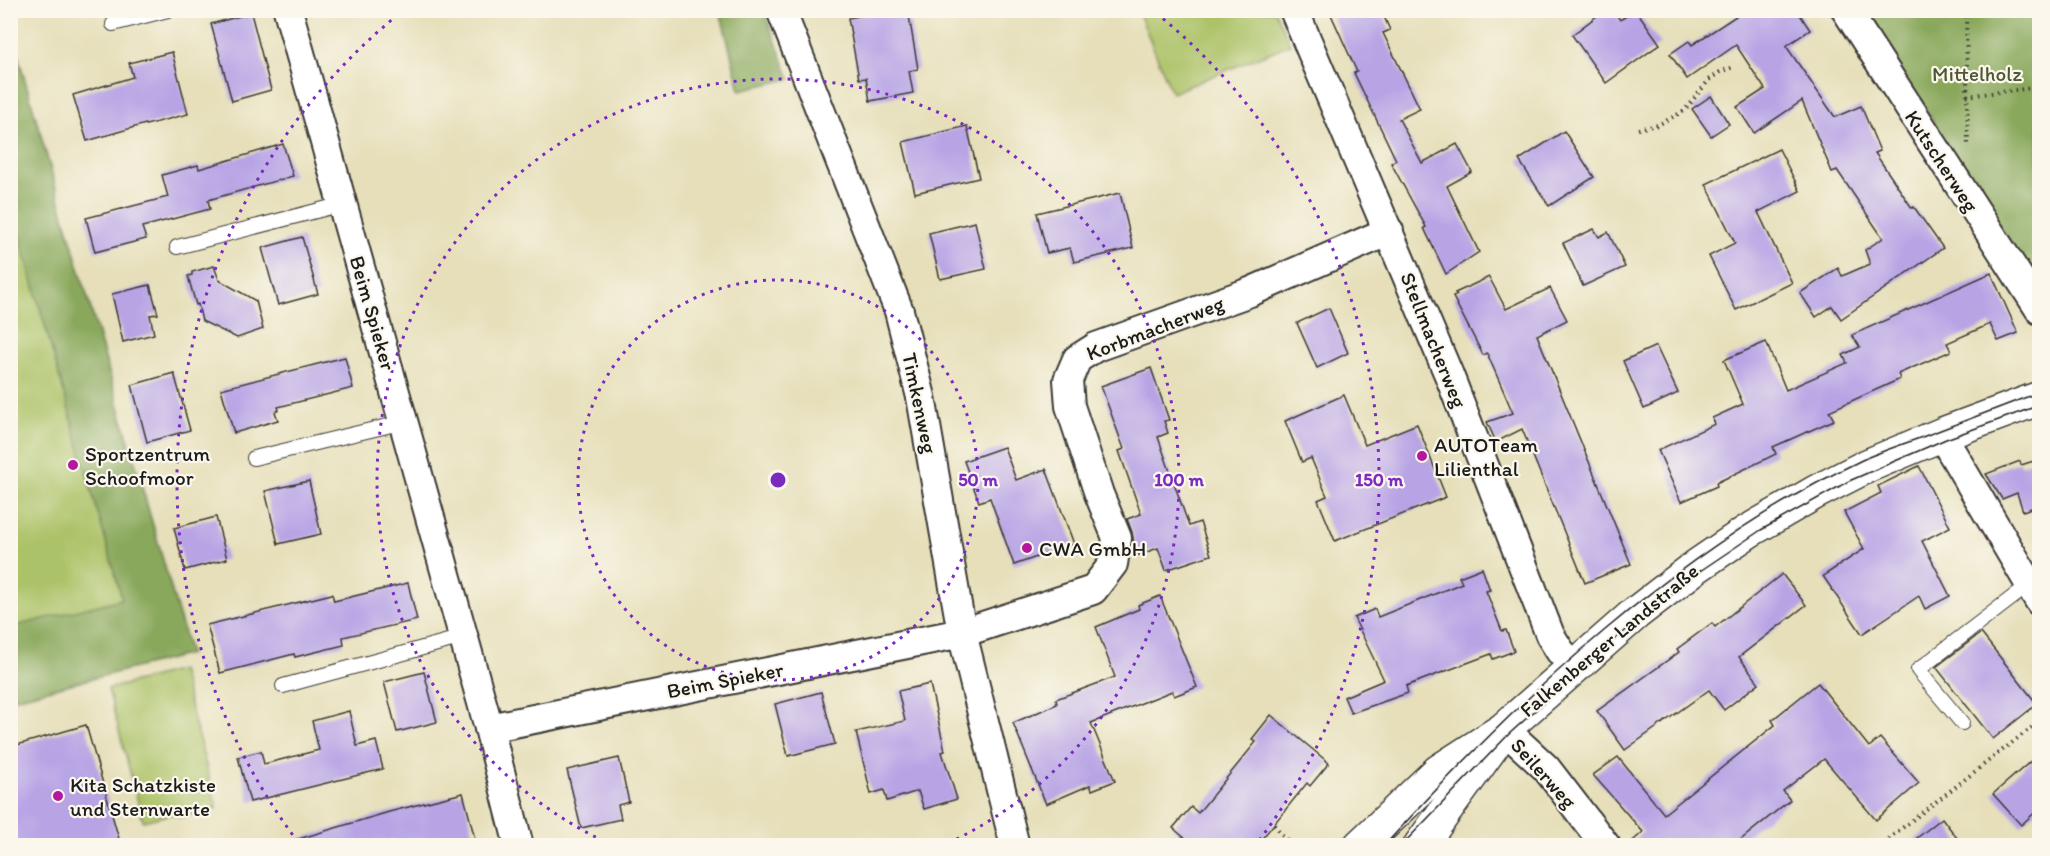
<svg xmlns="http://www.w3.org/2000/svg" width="2050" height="856" font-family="Itim,sans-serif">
	<rect width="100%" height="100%" fill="#fbf7ec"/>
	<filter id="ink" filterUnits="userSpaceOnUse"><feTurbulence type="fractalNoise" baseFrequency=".0167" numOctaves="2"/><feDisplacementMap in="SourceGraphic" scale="12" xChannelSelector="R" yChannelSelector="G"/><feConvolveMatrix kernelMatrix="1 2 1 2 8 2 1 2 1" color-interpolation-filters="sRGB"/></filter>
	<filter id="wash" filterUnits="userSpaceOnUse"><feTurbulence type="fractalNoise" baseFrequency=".008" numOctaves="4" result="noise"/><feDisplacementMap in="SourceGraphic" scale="24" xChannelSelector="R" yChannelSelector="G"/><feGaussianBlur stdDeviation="1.35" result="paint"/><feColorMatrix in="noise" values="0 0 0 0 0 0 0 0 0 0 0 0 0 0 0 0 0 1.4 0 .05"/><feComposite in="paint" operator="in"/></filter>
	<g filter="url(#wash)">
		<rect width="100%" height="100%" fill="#e6dfba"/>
		<g fill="#acc267" stroke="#646f42" stroke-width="1.5">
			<polygon points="1138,11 1275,11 1290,44 1172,93"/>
			<polygon points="10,28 190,654 11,699 10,699"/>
			<polygon points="181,670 217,808 182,817 172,814 143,821 108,689"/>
		</g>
		<g fill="#89a85c" stroke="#52623c" stroke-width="1.5">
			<polygon points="720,11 764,11 790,79 740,90"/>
			<polygon points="1863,11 2039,11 2039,288"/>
			<polygon points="10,28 190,654 11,699 11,627 122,599 11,205"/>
		</g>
		<g id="blocks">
			<g fill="#b8a4e5">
				<polygon points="892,10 908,10 918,69 909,71 913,93 870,101 866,78 859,79 848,18"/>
				<polygon points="1329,10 1381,10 1390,30 1383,33 1420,109 1399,119 1422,163 1457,144 1472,172 1447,186 1479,252 1446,274 1424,228 1426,227 1391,163 1396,160 1354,73 1357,72"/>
				<polygon points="1605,10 1613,10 1620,20 1636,10 1660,44 1606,83 1572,35"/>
				<polygon points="1745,10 1797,10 1810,30 1786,46 1835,117 1861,106 1880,151 1875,153 1912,208 1914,207 1943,248 1841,319 1832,306 1816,317 1800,293 1838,268 1842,276 1870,264 1865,250 1883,238 1837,170 1832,172 1802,101 1754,133 1737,107 1765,89 1736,45 1687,79 1670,54 1689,41 1692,45"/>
				<polygon points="251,13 271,90 232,101 211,24"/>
				<polygon points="172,52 188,114 146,125 145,124 87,141 73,95 133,77 129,63"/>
				<polygon points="1711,96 1729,124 1711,136 1692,109"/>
				<polygon points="967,126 979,178 915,193 903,142"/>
				<polygon points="1564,131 1594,177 1549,206 1519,160"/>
				<polygon points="283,144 293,176 208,200 210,209 142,227 146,239 95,252 86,218 168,197 162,175 198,165 199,169"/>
				<polygon points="1779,149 1800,191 1758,212 1792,283 1736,310 1709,256 1735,243 1706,184"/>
				<polygon points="1120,193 1133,248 1074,262 1070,248 1047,253 1037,213"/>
				<polygon points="975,222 986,269 940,279 929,233"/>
				<polygon points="1594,229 1599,237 1608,232 1625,267 1583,286 1563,243"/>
				<polygon points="302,237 318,294 278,305 262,248"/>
				<polygon points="214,266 219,280 256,301 263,329 237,338 202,321 198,304 196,305 188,276 192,275 192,272"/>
				<polygon points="1991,273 2018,333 1998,341 1990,324 1947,343 1951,351 1898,374 1900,379 1829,411 1834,420 1773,447 1776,454 1716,483 1717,486 1681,502 1658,450 1715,424 1712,418 1743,404 1724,360 1766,342 1786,390 1847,363 1843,355 1860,347 1852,335"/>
				<polygon points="1489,277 1506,309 1550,288 1567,320 1537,335 1631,564 1585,583 1522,429 1496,442 1487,422 1513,413 1487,353 1483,355 1453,297 1457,295 1455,293"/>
				<polygon points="150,285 158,314 150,315 154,334 123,342 112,294"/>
				<polygon points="1329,308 1348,353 1317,368 1297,323"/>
				<polygon points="1656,346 1678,393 1644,409 1623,361"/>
				<polygon points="345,357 353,388 278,407 279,410 275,412 278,420 234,433 221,389"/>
				<polygon points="1151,368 1169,420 1164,421 1168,433 1158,437 1189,526 1200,522 1211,555 1166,570 1158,548 1136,556 1132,532 1127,519 1141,514 1119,451 1124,449 1101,386"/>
				<polygon points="174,373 190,430 147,442 132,385"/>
				<polygon points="1344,395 1365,445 1417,424 1446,497 1335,541 1318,500 1327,496 1311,458 1302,462 1285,421"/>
				<polygon points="1004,447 1016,480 1046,469 1074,544 1014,565 990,498 979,502 964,461"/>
				<polygon points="2040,459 2040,505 2023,511 2017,493 2002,499 1986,474 2020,461 2021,465"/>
				<polygon points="1919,466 1950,527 1922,541 1950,596 1925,609 1919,596 1862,634 1823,576 1864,549 1844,512 1881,493 1878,486"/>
				<polygon points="309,481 321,534 278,544 265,491"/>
				<polygon points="216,517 227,559 185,570 174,528"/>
				<polygon points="1482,568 1490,590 1486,591 1502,631 1506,630 1514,651 1493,659 1491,654 1406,686 1408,693 1351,713 1344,697 1384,680 1354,618 1375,609 1378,617 1462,583 1459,577"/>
				<polygon points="1782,574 1806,605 1739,657 1759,683 1724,710 1709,690 1625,750 1597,711 1679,652 1677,649 1712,623 1715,627"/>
				<polygon points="408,583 417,620 343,637 344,645 295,657 294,654 220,673 207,625 332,594 334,601"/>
				<polygon points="1160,596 1197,687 1174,696 1172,691 1091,723 1115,781 1092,790 1090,785 1046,804 1013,723 1057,704 1056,699 1115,677 1096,627 1139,609 1138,605"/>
				<polygon points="1981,633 2037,704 1993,739 1936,667"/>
				<polygon points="424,672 437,722 397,732 384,682"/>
				<polygon points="1818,683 1869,747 1880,738 1919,783 1876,820 1824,759 1783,791 1790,800 1733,846 1627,846 1643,832 1593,775 1618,757 1664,814 1775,725 1772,720"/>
				<polygon points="930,684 945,751 942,752 957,799 924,809 918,791 887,801 884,790 871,794 856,732 905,721 898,691"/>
				<polygon points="821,692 835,744 788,756 775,704"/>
				<polygon points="349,711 357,746 376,741 383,769 250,802 238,757 261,751 264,764 319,750 312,721"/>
				<polygon points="1271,715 1329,763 1310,786 1307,783 1256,846 1194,846 1173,828 1191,807 1198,813 1256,742 1252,739"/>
				<polygon points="86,725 121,846 10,846 10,747"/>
				<polygon points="2040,753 2040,808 2021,825 1993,794"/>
				<polygon points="619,758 629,802 618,805 621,819 581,828 567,770"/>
				<polygon points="463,793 475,839 451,846 296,846 295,840 389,812"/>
				<polygon points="1942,818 1963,846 1907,846"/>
			</g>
		</g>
	</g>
	<g filter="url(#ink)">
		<use href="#blocks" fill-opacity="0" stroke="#3a3934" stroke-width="1.5"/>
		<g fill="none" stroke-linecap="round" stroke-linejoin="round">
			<g stroke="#3a3934" stroke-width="16">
				<g id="service">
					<polyline points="113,24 168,10"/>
					<polyline points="177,247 343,204"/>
					<polyline points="254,458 404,422"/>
					<polyline points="283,686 463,637"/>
					<polyline points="1962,723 1918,670 2030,584"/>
				</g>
			</g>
			<g stroke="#3a3934" stroke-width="32">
				<g id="minor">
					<polyline points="288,10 489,728 962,633 1093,590 1113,564 1117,538 1099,494 1070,406 1068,380 1077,359 1096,347 1250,292 1389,231"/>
					<polyline points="781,10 899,311 921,397 962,633 1015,846"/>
					<polyline points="1294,10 1449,375 1550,635 1560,651 1574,667"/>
					<polyline points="1846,10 2040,310"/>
					<polyline points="1943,434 1951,451 2040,602"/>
					<polyline points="489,728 519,846"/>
					<polyline points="1504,729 1546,768 1606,846"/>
				</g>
			</g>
			<g stroke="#3a3934" stroke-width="36">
				<g id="tertiary">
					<polyline points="1360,846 1439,771 1504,729 1636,613 1697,566 1747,532 1816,492 1867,466 1943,434 2040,398"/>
					<polyline points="1420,846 1493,745"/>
				</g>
			</g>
			<g stroke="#3a3934" stroke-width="4" stroke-dasharray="1.5 4.5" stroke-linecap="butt">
				<polyline points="1966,10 1968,148"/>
				<polyline points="1967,96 2040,87"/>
				<polyline points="1638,129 1658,125 1684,111 1709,80 1720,72 1734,67"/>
				<polyline points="1274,825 1292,846"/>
				<polyline points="1136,843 1140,846"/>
				<polyline points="1879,846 2040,721"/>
			</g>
			<use href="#service" stroke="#fff" stroke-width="14"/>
			<use href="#minor" stroke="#fff" stroke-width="28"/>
			<use href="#tertiary" stroke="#fff" stroke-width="33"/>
			<g stroke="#1c1c1c" stroke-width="1.5">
				<path d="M1384,846C1518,698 1681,546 1862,460C1879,452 1898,446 1917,439C1958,423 1999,408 2040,392"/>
				<polyline points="1401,846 1509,734 1614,640 1700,571 1761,530 1849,481 1946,439 2040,405"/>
			</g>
		</g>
	</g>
	<g fill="none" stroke="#7b2cbf" stroke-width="3" stroke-dasharray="3 6">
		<circle cx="778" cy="480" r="200"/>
		<path d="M612 845A401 401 0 1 1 944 845"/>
		<path d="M298 842A601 601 0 0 1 400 13M1156 13A601 601 0 0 1 1258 842"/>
	</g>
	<g fill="#b5179e" stroke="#fbf7ec" stroke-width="2">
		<circle cx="1422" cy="456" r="6"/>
		<circle cx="73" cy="465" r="6"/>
		<circle cx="1027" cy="548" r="6"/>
		<circle cx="58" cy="796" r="6"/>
	</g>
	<g text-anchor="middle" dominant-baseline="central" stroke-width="4.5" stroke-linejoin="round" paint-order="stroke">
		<g font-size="21" fill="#4e5636" stroke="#fbf7ec">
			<text x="1977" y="73">Mittelholz</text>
		</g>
		<g font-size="21" fill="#1c1c1c" stroke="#fbf7ec">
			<text transform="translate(1942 161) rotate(57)">Kutscherweg</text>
			<text transform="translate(373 313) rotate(74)">Beim Spieker</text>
			<text transform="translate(1155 328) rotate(-21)">Korbmacherweg</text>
			<text transform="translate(1434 340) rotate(68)">Stellmacherweg</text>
			<text transform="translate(920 403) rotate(78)">Timkenweg</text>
			<text transform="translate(1609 640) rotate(-40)">Falkenberger Landstraße</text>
			<text transform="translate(725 680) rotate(-11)">Beim Spieker</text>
			<text transform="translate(1544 773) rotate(48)">Seilerweg</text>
		</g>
		<g font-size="21" fill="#1c1c1c" stroke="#fbf7ec" text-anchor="start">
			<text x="1434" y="444">AUTOTeam<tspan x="1434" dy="24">Lilienthal</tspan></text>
			<text x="85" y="453">Sportzentrum<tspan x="85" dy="24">Schoofmoor</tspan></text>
			<text x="1039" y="548">CWA GmbH</text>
			<text x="70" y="784">Kita Schatzkiste<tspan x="70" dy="24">und Sternwarte</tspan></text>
		</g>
	</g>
	<circle cx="778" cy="480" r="9" fill="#7b2cbf" stroke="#fbf7ec" stroke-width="3"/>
	<g font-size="18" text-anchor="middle" font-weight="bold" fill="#7b2cbf" stroke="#fbf7ec" stroke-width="4.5" stroke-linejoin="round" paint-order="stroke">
		<text x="978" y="486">50 m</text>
		<text x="1179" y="486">100 m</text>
		<text x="1379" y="486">150 m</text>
	</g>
	<rect width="2050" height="856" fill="none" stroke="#fbf7ec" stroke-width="36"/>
</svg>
